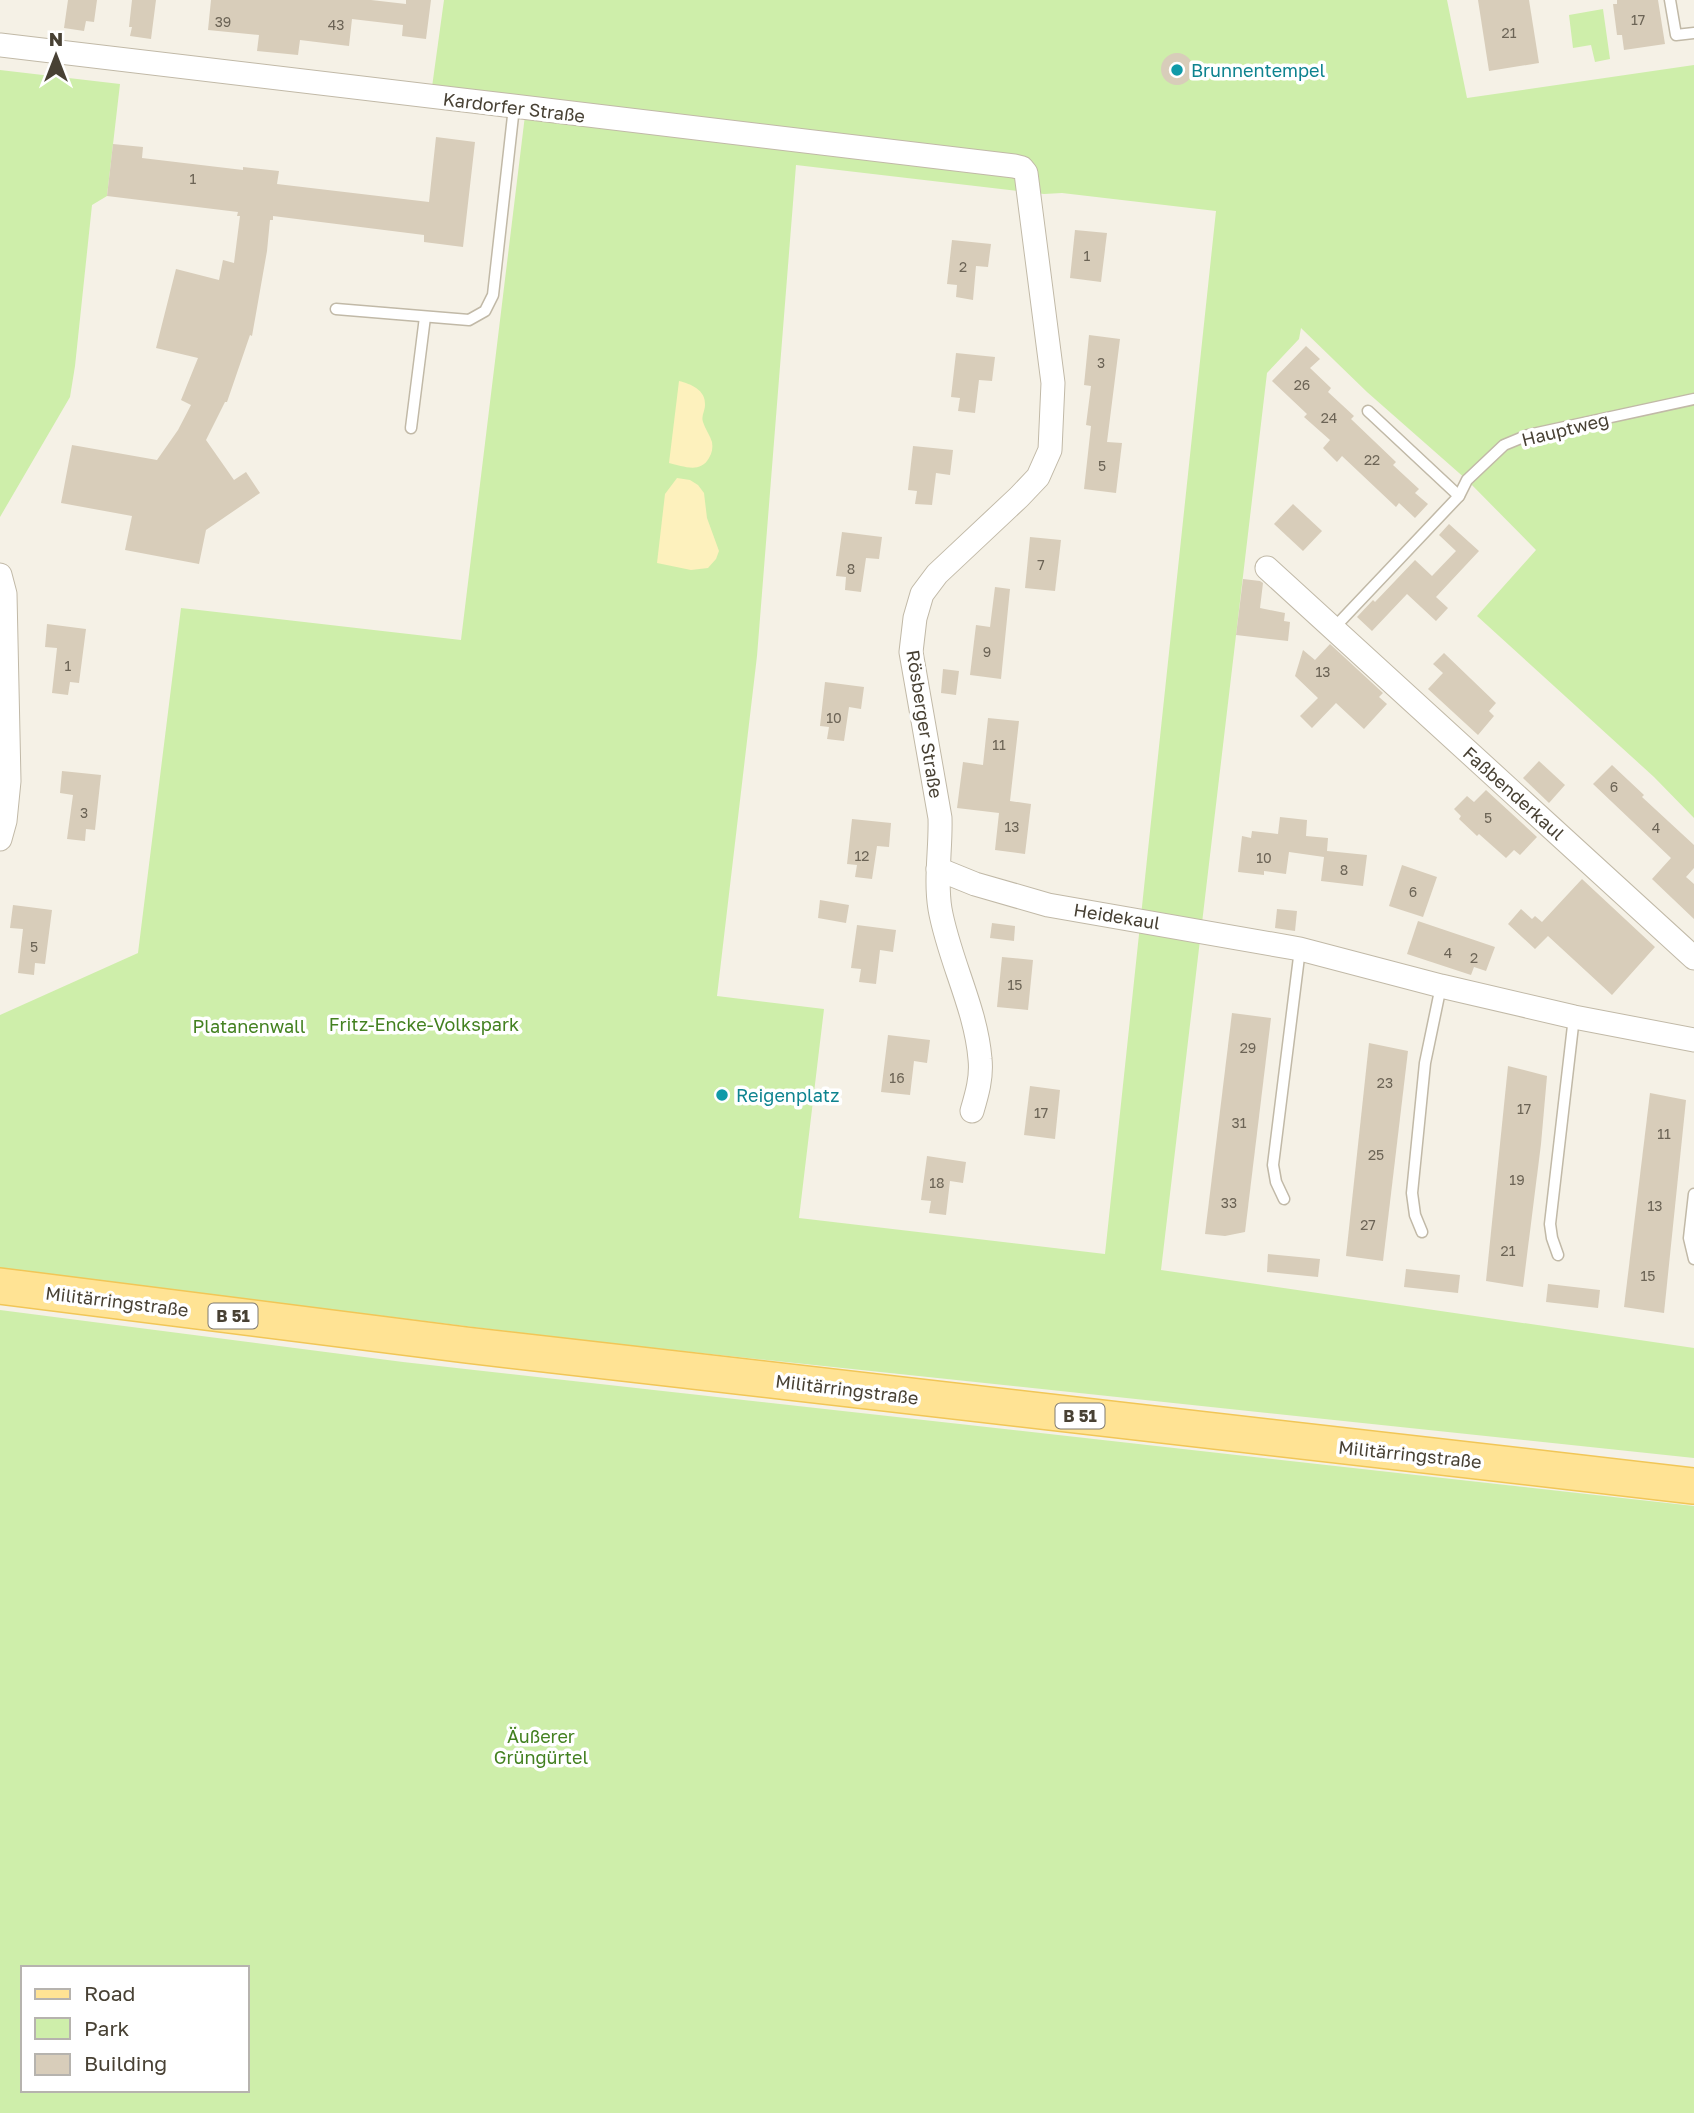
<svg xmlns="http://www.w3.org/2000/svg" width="1694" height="2113" font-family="'Golos Text',sans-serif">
	<rect width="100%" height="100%" fill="#f5f1e6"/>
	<g fill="#ceeeaa" fill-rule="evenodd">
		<path d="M444,0H1447L1467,98L1694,65V818L1654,777L1477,616L1536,550L1467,480L1367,392L1301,328L1299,339L1267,373L1161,1270L1694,1348V1458L587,1341L0,1269V1015L138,953L181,608L461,640L527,99L432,87ZM796,165L1044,194L1062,193L1216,211L1105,1254L799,1218L824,1009L717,996L757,656Z"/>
		<polygon points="1603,9 1610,59 1595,62 1591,45 1573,48 1569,15"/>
		<polygon points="0,70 120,84 107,196 92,205 75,366 70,397 0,517"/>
		<path d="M0,1310L403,1362L1694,1506V2113H0ZM23,1968H247V2090H23Z"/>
	</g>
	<g fill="#fdf1bd">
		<path d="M679,381C691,384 706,390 705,405C705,411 701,416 703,422C705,429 710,435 712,442C713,448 712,453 709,458C700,474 683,466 669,463Z"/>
		<polygon points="677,478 690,480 698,485 704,493 707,518 719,551 716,559 708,568 691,570 657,563 665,494"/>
	</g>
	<g fill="#d8cdba">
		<polygon points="68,0 97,0 94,22 86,21 84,31 64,28"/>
		<polygon points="132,0 156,0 151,39 130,36 132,27 129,27"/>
		<polygon points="211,0 371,0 406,4 406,0 431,0 426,39 402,36 403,25 352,19 349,46 300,40 298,55 257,51 259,35 208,30"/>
		<polygon points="1478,0 1529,0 1539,63 1489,71"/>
		<polygon points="1617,0 1658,0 1665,44 1624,50 1622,35 1617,35 1613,4 1617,4"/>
		<circle cx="1177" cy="69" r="16"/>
		<polygon points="436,137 475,142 463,247 424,242 424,235 273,216 273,220 270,220 267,251 252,336 250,335 227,402 225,402 206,440 234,480 246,472 260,493 206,530 199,564 125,550 132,516 61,503 72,445 157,460 178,430 191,405 181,400 198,358 156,348 176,269 219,280 223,260 234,263 240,216 237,216 238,212 107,196 113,144 143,147 142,158 243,170 243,167 279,171 277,184 429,202"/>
		<polygon points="1075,230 1107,233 1101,282 1070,278"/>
		<polygon points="952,240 991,244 988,267 976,266 973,300 956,297 957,285 947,284"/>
		<polygon points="1089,335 1120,339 1107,442 1122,443 1116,493 1084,489 1091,426 1086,425 1091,386 1084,385"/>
		<polygon points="1306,346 1320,359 1310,368 1331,388 1328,392 1354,416 1351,419 1396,462 1393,465 1419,489 1415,493 1428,504 1415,518 1399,503 1396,507 1342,456 1337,462 1323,448 1330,440 1304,417 1307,414 1272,381"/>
		<polygon points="956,353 995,357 992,381 979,380 975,413 958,411 960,398 951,397"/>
		<polygon points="913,446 953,450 950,475 936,473 932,505 915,504 917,491 908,490"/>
		<polygon points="1293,504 1322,531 1303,551 1274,524"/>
		<polygon points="1449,524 1479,551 1436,597 1448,608 1436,621 1407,594 1372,631 1357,617 1373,600 1375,602 1415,560 1432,576 1456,551 1439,535"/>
		<polygon points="842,532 882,537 879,559 866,558 861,592 845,590 846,577 836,576"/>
		<polygon points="1030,537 1061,540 1055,591 1025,588"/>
		<polygon points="1243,579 1260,581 1263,583 1260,608 1285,613 1284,621 1290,622 1288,641 1236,635"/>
		<polygon points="995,587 1010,589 1001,679 970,675 976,625 990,627"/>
		<polygon points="47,624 86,629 79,683 70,682 68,695 52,693 57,648 45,647"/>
		<polygon points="1330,644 1383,693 1379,697 1387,704 1364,729 1336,703 1312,728 1300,716 1318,698 1295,676 1303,650 1315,660"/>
		<polygon points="1444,653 1496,703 1489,711 1494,716 1478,735 1428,689 1443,673 1433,664"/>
		<polygon points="943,669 959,671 956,695 941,693"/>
		<polygon points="825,682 864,687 861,709 849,707 844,741 827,739 829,727 820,726"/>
		<polygon points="988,718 1019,721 1010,801 1031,804 1025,854 995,850 999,813 957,808 963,762 983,765"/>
		<polygon points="1539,761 1565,785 1549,803 1523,778"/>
		<polygon points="1612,765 1644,795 1642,797 1694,845 1694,868 1686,877 1694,884 1694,919 1652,879 1671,858 1593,784"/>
		<polygon points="62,771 101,775 95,830 86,829 85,841 67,839 73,795 60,793"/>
		<polygon points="1486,790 1537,837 1520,855 1514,850 1506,858 1479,834 1477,836 1459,819 1461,816 1454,809 1467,796 1474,802"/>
		<polygon points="1280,817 1307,820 1306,836 1328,838 1327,851 1367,855 1363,886 1321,881 1324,857 1289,852 1286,874 1264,871 1264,875 1238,872 1242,836 1251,838 1252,831 1278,834"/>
		<polygon points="852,819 891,823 889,847 877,846 872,879 855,877 857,865 847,864"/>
		<polygon points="1402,865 1437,877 1423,917 1389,906"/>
		<polygon points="1582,879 1655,947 1612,995 1548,936 1535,949 1508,924 1521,909 1532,919 1535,916 1542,922"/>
		<polygon points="820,900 849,905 846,923 818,918"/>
		<polygon points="13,905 52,910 45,964 35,963 34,975 18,973 23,929 10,928"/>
		<polygon points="1277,909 1297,911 1295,931 1275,928"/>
		<polygon points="1418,921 1495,947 1486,971 1474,967 1471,975 1407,954"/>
		<polygon points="992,923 1015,926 1014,941 990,938"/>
		<polygon points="857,925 896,930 893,952 880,950 876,984 859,982 861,969 851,968"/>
		<polygon points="1002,957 1033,960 1028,1010 997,1007"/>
		<polygon points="1232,1013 1271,1018 1245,1232 1225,1236 1205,1234"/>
		<polygon points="888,1035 930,1040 927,1063 914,1061 910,1095 881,1092"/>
		<polygon points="1369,1043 1408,1051 1383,1261 1346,1256"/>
		<polygon points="1508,1066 1547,1076 1541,1144 1523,1287 1486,1281"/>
		<polygon points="1030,1086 1060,1090 1055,1139 1024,1135"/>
		<polygon points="1650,1093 1686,1100 1664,1313 1624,1307"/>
		<polygon points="927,1156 966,1162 963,1183 950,1181 946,1215 929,1213 931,1201 921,1200"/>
		<polygon points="1268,1254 1320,1259 1318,1277 1267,1272"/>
		<polygon points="1406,1269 1460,1275 1458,1293 1404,1287"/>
		<polygon points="1548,1284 1600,1290 1598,1308 1546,1302"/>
	</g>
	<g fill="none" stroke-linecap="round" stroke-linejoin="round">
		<g stroke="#c1b9a7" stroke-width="13">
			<g id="service">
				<polyline points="1670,0 1676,35 1694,33"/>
				<polyline points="336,309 469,320 485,311 493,295 514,107"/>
				<polyline points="411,428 425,317"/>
				<polyline points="1459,496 1467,480 1504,445 1528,435 1694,399"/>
				<polyline points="1333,629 1459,496 1368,411"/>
				<polyline points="1694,1194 1689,1238 1694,1259"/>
				<polyline points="1284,1199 1276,1182 1273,1165 1300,949"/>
				<polyline points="1422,1232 1415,1215 1412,1193 1425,1063 1441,986"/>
				<polyline points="1558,1255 1552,1238 1550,1224 1574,1017"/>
			</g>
		</g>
		<g stroke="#c1b9a7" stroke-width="25">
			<g id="minor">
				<path d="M0,45C338,87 676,123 1014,166L1022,168L1026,173L1053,383L1050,450L1038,477L1019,497L937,574L922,594L915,618L911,652L940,818C941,848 935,879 940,909C949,960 976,1008 980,1059C982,1077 977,1094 972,1111"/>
				<polyline points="1267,568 1694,958"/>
				<polyline points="0,575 5,594 9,781 5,821 0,839"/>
				<polyline points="938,869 975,884 1048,905 1300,949 1441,986 1574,1017 1694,1040"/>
			</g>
		</g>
		<g stroke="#f1c657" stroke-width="38">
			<polyline id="primary" points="0,1286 466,1345 1694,1486"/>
		</g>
		<use href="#service" stroke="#fff" stroke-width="10"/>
		<use href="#minor" stroke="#fff" stroke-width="23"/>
		<use href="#primary" stroke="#ffe394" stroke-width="35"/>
	</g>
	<g fill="#0f9aa8" stroke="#fff" stroke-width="2.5">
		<circle cx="1177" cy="70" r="7"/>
		<circle cx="722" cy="1095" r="7"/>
	</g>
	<g text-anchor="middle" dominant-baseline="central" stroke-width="7" stroke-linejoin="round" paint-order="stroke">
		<g font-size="14" fill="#6c6456">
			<text x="1638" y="19">17</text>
			<text x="223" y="21">39</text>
			<text x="336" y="24">43</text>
			<text x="1509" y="32">21</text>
			<text x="193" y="178">1</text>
			<text x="1087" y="255">1</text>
			<text x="963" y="266">2</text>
			<text x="1101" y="362">3</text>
			<text x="1302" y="384">26</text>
			<text x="1329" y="417">24</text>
			<text x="1372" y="459">22</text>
			<text x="1102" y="465">5</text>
			<text x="1041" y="564">7</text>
			<text x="851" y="568">8</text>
			<text x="987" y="651">9</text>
			<text x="68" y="665">1</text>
			<text x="1323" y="671">13</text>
			<text x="834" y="717">10</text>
			<text x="999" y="744">11</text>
			<text x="1614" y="786">6</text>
			<text x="84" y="812">3</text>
			<text x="1488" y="817">5</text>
			<text x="1012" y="826">13</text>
			<text x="1656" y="827">4</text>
			<text x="862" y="855">12</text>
			<text x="1264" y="857">10</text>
			<text x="1344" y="869">8</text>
			<text x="1413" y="891">6</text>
			<text x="34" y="946">5</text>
			<text x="1448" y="952">4</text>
			<text x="1474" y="957">2</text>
			<text x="1015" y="984">15</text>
			<text x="1248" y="1047">29</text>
			<text x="897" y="1077">16</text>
			<text x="1385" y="1082">23</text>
			<text x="1524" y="1108">17</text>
			<text x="1041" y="1112">17</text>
			<text x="1239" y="1122">31</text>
			<text x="1664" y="1133">11</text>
			<text x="1376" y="1154">25</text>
			<text x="1517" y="1179">19</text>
			<text x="937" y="1182">18</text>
			<text x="1229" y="1202">33</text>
			<text x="1655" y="1205">13</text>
			<text x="1368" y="1224">27</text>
			<text x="1508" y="1250">21</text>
			<text x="1648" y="1275">15</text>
		</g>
		<g fill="#fff" stroke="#7f7a71" stroke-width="2">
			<rect x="208.5" y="1303.5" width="49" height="25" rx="5"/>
			<rect x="1055.5" y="1403.5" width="49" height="25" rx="5"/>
		</g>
		<g font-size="16" font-weight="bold" fill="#484134">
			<text x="233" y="1316">B 51</text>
			<text x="1080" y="1416">B 51</text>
		</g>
		<g font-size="18" fill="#0d838f" stroke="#fff" text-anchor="start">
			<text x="1191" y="70">Brunnentempel</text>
			<text x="736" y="1095">Reigenplatz</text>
		</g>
		<g font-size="18" fill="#484134" stroke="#fff">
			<text transform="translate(514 107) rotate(7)">Kardorfer Straße</text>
			<text transform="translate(1565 429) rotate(-14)">Hauptweg</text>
			<text transform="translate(925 724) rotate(81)">Rösberger Straße</text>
			<text transform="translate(1514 793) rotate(42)">Faßbenderkaul</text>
			<text transform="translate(1117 916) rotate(9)">Heidekaul</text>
			<text transform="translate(117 1301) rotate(7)">Militärringstraße</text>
			<text transform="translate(847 1389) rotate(7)">Militärringstraße</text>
			<text transform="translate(1410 1454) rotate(6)">Militärringstraße</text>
		</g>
		<g font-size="18" fill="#438120" stroke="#fff">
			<text x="424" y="1024">Fritz-Encke-Volkspark</text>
			<text x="249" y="1026">Platanenwall</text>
			<text x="541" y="1736">Äußerer<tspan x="541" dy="21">Grüngürtel</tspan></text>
		</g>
	</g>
	<rect x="21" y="1966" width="228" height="126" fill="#ffffff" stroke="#b6b3ae" stroke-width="2"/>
	<rect x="35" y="1989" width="35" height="10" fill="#ffe394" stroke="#b6b3ae" stroke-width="2"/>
	<text x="84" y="2001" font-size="21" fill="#484134">Road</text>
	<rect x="35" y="2018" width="35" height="21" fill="#ceeeaa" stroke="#b6b3ae" stroke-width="2"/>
	<text x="84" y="2036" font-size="21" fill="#484134">Park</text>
	<rect x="35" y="2054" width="35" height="21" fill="#d8cdba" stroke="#b6b3ae" stroke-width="2"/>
	<text x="84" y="2071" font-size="21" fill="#484134">Building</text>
	<g transform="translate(56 56)" stroke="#ffffff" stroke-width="5" paint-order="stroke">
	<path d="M0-5L12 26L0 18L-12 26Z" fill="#484134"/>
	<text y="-10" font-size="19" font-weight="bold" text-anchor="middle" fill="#484134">N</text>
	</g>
</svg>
